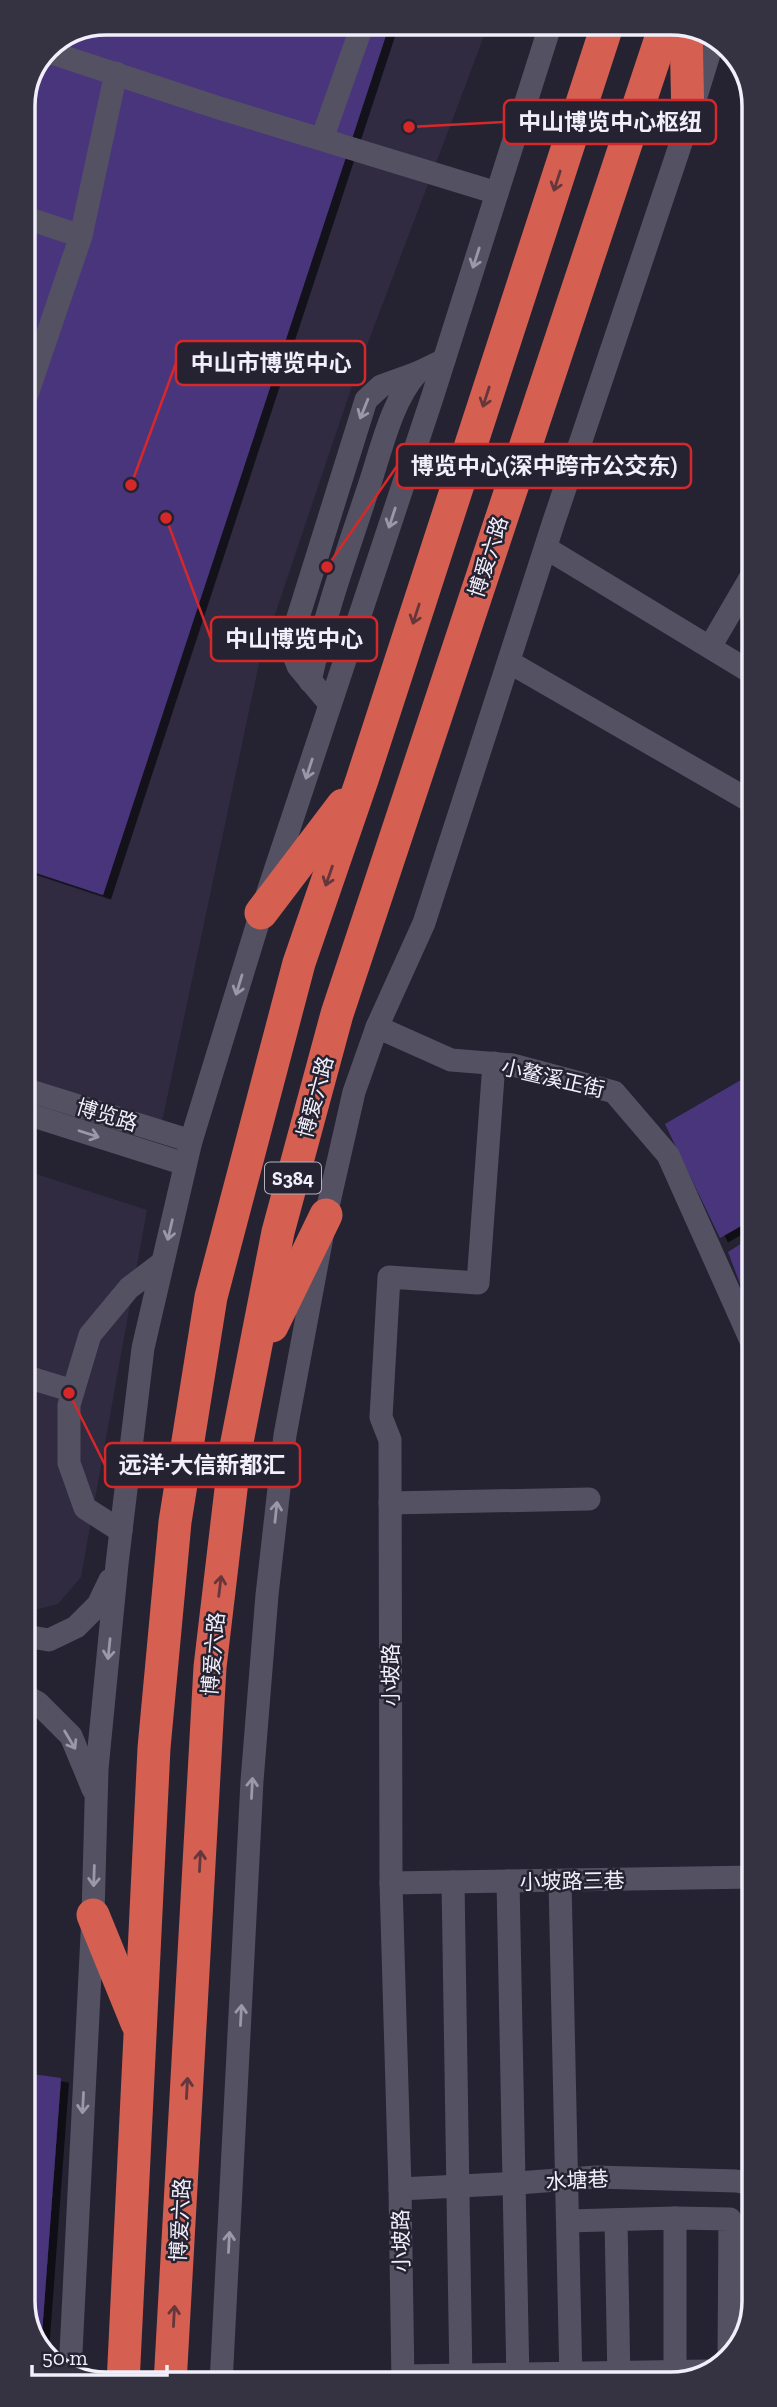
<svg xmlns="http://www.w3.org/2000/svg" width="777" height="2407" font-family="'Zilla Slab','Noto Sans SC',serif">
	<defs>
		<filter id="shadow"><feDropShadow dx="8" dy="4.5" stdDeviation="0" flood-color="#0009"/></filter>
	</defs>
	<rect width="100%" height="100%" fill="#252232"/>
	<g fill="#302b41">
		<polygon points="106,23 489,23 355,377 260,659 162,1122 24,1079 23,101 47,47"/>
		<polygon points="24,1170 147,1210 81,1577 58,1604 27,1612 25,1611"/>
	</g>
	<g fill="#4a367c" filter="url(#shadow)">
		<polygon points="106,23 390,23 103,895 24,869 23,101 47,47"/>
		<polygon points="753,1073 753,1219 720,1238 665,1124"/>
		<polygon points="753,1236 753,1318 728,1252"/>
		<polygon points="25,2073 61,2078 41,2347 25,2322"/>
	</g>
	<g fill="none" stroke-linecap="round" stroke-linejoin="round">
		<g stroke="#545163" stroke-width="23">
			<polyline points="46,51 219,108 497,193"/>
			<polyline points="322,139 363,23"/>
			<polyline points="23,217 81,236"/>
			<polyline points="23,406 81,236 116,73"/>
			<polyline points="546,548 752,673"/>
			<polyline points="710,647 752,575"/>
			<polyline points="509,662 752,802"/>
			<path d="M310,681C325,613 349,547 371,480C382,446 393,399 417,373"/>
			<polyline points="330,704 298,666 292,650 295,627 366,400 381,386 417,373 444,360"/>
			<polyline points="377,1027 451,1060 513,1065 614,1092 668,1155 753,1345"/>
			<polyline points="24,1089 191,1141"/>
			<polyline points="24,1113 185,1164"/>
			<polyline points="24,1376 73,1391"/>
			<polyline points="390,1503 589,1499"/>
			<polyline points="121,1531 85,1508 69,1463 69,1405 90,1335 129,1288 162,1263"/>
			<polyline points="25,1636 49,1640 76,1627 98,1605 110,1580"/>
			<polyline points="25,1696 38,1703 71,1736 93,1789"/>
			<polyline points="508,1881 518,2382"/>
			<polyline points="560,1881 571,2382"/>
			<polyline points="453,1882 461,2383"/>
			<polyline points="391,1883 754,1877"/>
			<polyline points="400,2189 518,2183 596,2177 736,2181 754,2184"/>
			<polyline points="675,2218 730,2219 729,2357"/>
			<polyline points="616,2220 619,2382"/>
			<polyline points="568,2221 675,2218 675,2382"/>
			<polyline points="70,2372 93,1915 97,1769 117,1564 143,1348 191,1141 261,913 432,398 551,23"/>
			<polyline points="403,2376 708,2371"/>
			<polyline points="403,2383 400,2189 391,1883 390,1440 381,1417 389,1277 478,1283 494,1063"/>
			<polyline points="221,2384 252,1781 267,1595 285,1435 326,1215 354,1092 377,1027 424,923 553,524 688,122 714,38"/>
		</g>
		<g stroke="#d55f50" stroke-width="33">
			<polyline points="686,27 688,122"/>
			<polyline points="261,913 343,805"/>
			<polyline points="272,1326 326,1215"/>
			<polyline points="93,1915 137,2023"/>
			<polyline points="123,2384 154,1748 175,1522 211,1297 299,963 362,780 608,23"/>
			<polyline points="170,2384 210,1667 236,1447 278,1232 337,1014 666,23"/>
		</g>
	</g>
	<defs><path id="oneway-shaft" d="M-6 0H5M1.5-3L5.5 0L1.5 3" fill="none" stroke-width="1.6" stroke-linecap="round" stroke-linejoin="round" transform="scale(1.75)"/></defs>
	<g stroke="#63373c">
		<use href="#oneway-shaft" transform="translate(557 181) rotate(108)"/>
		<use href="#oneway-shaft" transform="translate(486 397) rotate(108)"/>
		<use href="#oneway-shaft" transform="translate(416 614) rotate(108)"/>
		<use href="#oneway-shaft" transform="translate(329 876) rotate(109)"/>
		<use href="#oneway-shaft" transform="translate(220 1586) rotate(-83)"/>
		<use href="#oneway-shaft" transform="translate(200 1861) rotate(-87)"/>
		<use href="#oneway-shaft" transform="translate(187 2088) rotate(-87)"/>
		<use href="#oneway-shaft" transform="translate(174 2316) rotate(-87)"/>
	</g>
	<g stroke="#9b98a7">
		<use href="#oneway-shaft" transform="translate(476 258) rotate(108)"/>
		<use href="#oneway-shaft" transform="translate(364 409) rotate(112)"/>
		<use href="#oneway-shaft" transform="translate(392 518) rotate(108)"/>
		<use href="#oneway-shaft" transform="translate(309 769) rotate(108)"/>
		<use href="#oneway-shaft" transform="translate(239 985) rotate(107)"/>
		<use href="#oneway-shaft" transform="translate(89 1134) rotate(18)"/>
		<use href="#oneway-shaft" transform="translate(170 1230) rotate(103)"/>
		<use href="#oneway-shaft" transform="translate(276 1512) rotate(-84)"/>
		<use href="#oneway-shaft" transform="translate(109 1649) rotate(96)"/>
		<use href="#oneway-shaft" transform="translate(70 1740) rotate(59)"/>
		<use href="#oneway-shaft" transform="translate(252 1788) rotate(-87)"/>
		<use href="#oneway-shaft" transform="translate(94 1876) rotate(92)"/>
		<use href="#oneway-shaft" transform="translate(241 2015) rotate(-87)"/>
		<use href="#oneway-shaft" transform="translate(83 2103) rotate(93)"/>
		<use href="#oneway-shaft" transform="translate(229 2242) rotate(-87)"/>
	</g>
	<g text-anchor="middle" dominant-baseline="central" stroke-width="5" stroke-linejoin="round" paint-order="stroke">
		<rect fill="#252232" stroke="#b4b2be" stroke-width="2" x="265" y="1162.5" width="56" height="31" rx="5"/>
		<g font-size="19" font-weight="bold" fill="#f1effa">
			<text x="293" y="1178">S384</text>
		</g>
		<g font-size="21" fill="#f1effa" stroke="#252232">
			<text transform="translate(488 557) rotate(-72)">博爱六路</text>
			<text transform="translate(553 1078) rotate(13)">小鳌溪正街</text>
			<text transform="translate(315 1097) rotate(-75)">博爱六路</text>
			<text transform="translate(107 1115) rotate(17)">博览路</text>
			<text transform="translate(213 1654) rotate(-85)">博爱六路</text>
			<text transform="translate(390 1675) rotate(-90)">小坡路</text>
			<text transform="translate(572 1881) rotate(-1)">小坡路三巷</text>
			<text transform="translate(577 2180) rotate(-3)">水塘巷</text>
			<text transform="translate(180 2220) rotate(-87)">博爱六路</text>
			<text transform="translate(401 2241) rotate(-91)">小坡路</text>
		</g>
	</g>
	<path d="M0 0H777V2407H0ZM106 35H671A71 71 0 0 1 742 106V2301A71 71 0 0 1 671 2372H106A71 71 0 0 1 35 2301V106A71 71 0 0 1 106 35Z" fill="#353242" fill-rule="evenodd"/>
	<path fill="none" stroke="#f1effa" stroke-width="3.5" d="M106 35H671A71 71 0 0 1 742 106V2301A71 71 0 0 1 671 2372H106A71 71 0 0 1 35 2301V106A71 71 0 0 1 106 35Z"/>
	<path fill="none" stroke="#d62828" stroke-width="2.5" d="M409 127L504 122M131 485L176 363M327 567L397 466M166 518L211 639M69 1393L105 1465"/>
	<g fill="#d62828" stroke="#252232" stroke-width="2.5">
		<circle cx="409" cy="127" r="7"/>
		<circle cx="131" cy="485" r="7"/>
		<circle cx="327" cy="567" r="7"/>
		<circle cx="166" cy="518" r="7"/>
		<circle cx="69" cy="1393" r="7"/>
	</g>
	<g fill="#252232" stroke="#d62828" stroke-width="2.5">
		<rect x="504" y="100" width="212" height="44" rx="7"/>
		<rect x="176" y="341" width="189" height="44" rx="7"/>
		<rect x="397" y="444" width="294" height="44" rx="7"/>
		<rect x="211" y="617" width="166" height="44" rx="7"/>
		<rect x="105" y="1443" width="195" height="44" rx="7"/>
	</g>
	<g font-size="23" text-anchor="middle" font-weight="bold" fill="#f1effa">
		<text x="610" y="130">中山博览中心枢纽</text>
		<text x="271" y="371">中山市博览中心</text>
		<text x="544" y="474">博览中心(深中跨市公交东)</text>
		<text x="294" y="647">中山博览中心</text>
		<text x="202" y="1473">远洋·大信新都汇</text>
	</g>
	<path d="M32 2365v10h135v-10" fill="none" stroke="#f1effa" stroke-width="3.5"/>
	<text x="42" y="2365" font-size="21" fill="#f1effa" stroke="#252232" stroke-width="5" paint-order="stroke">50 m</text>
</svg>
